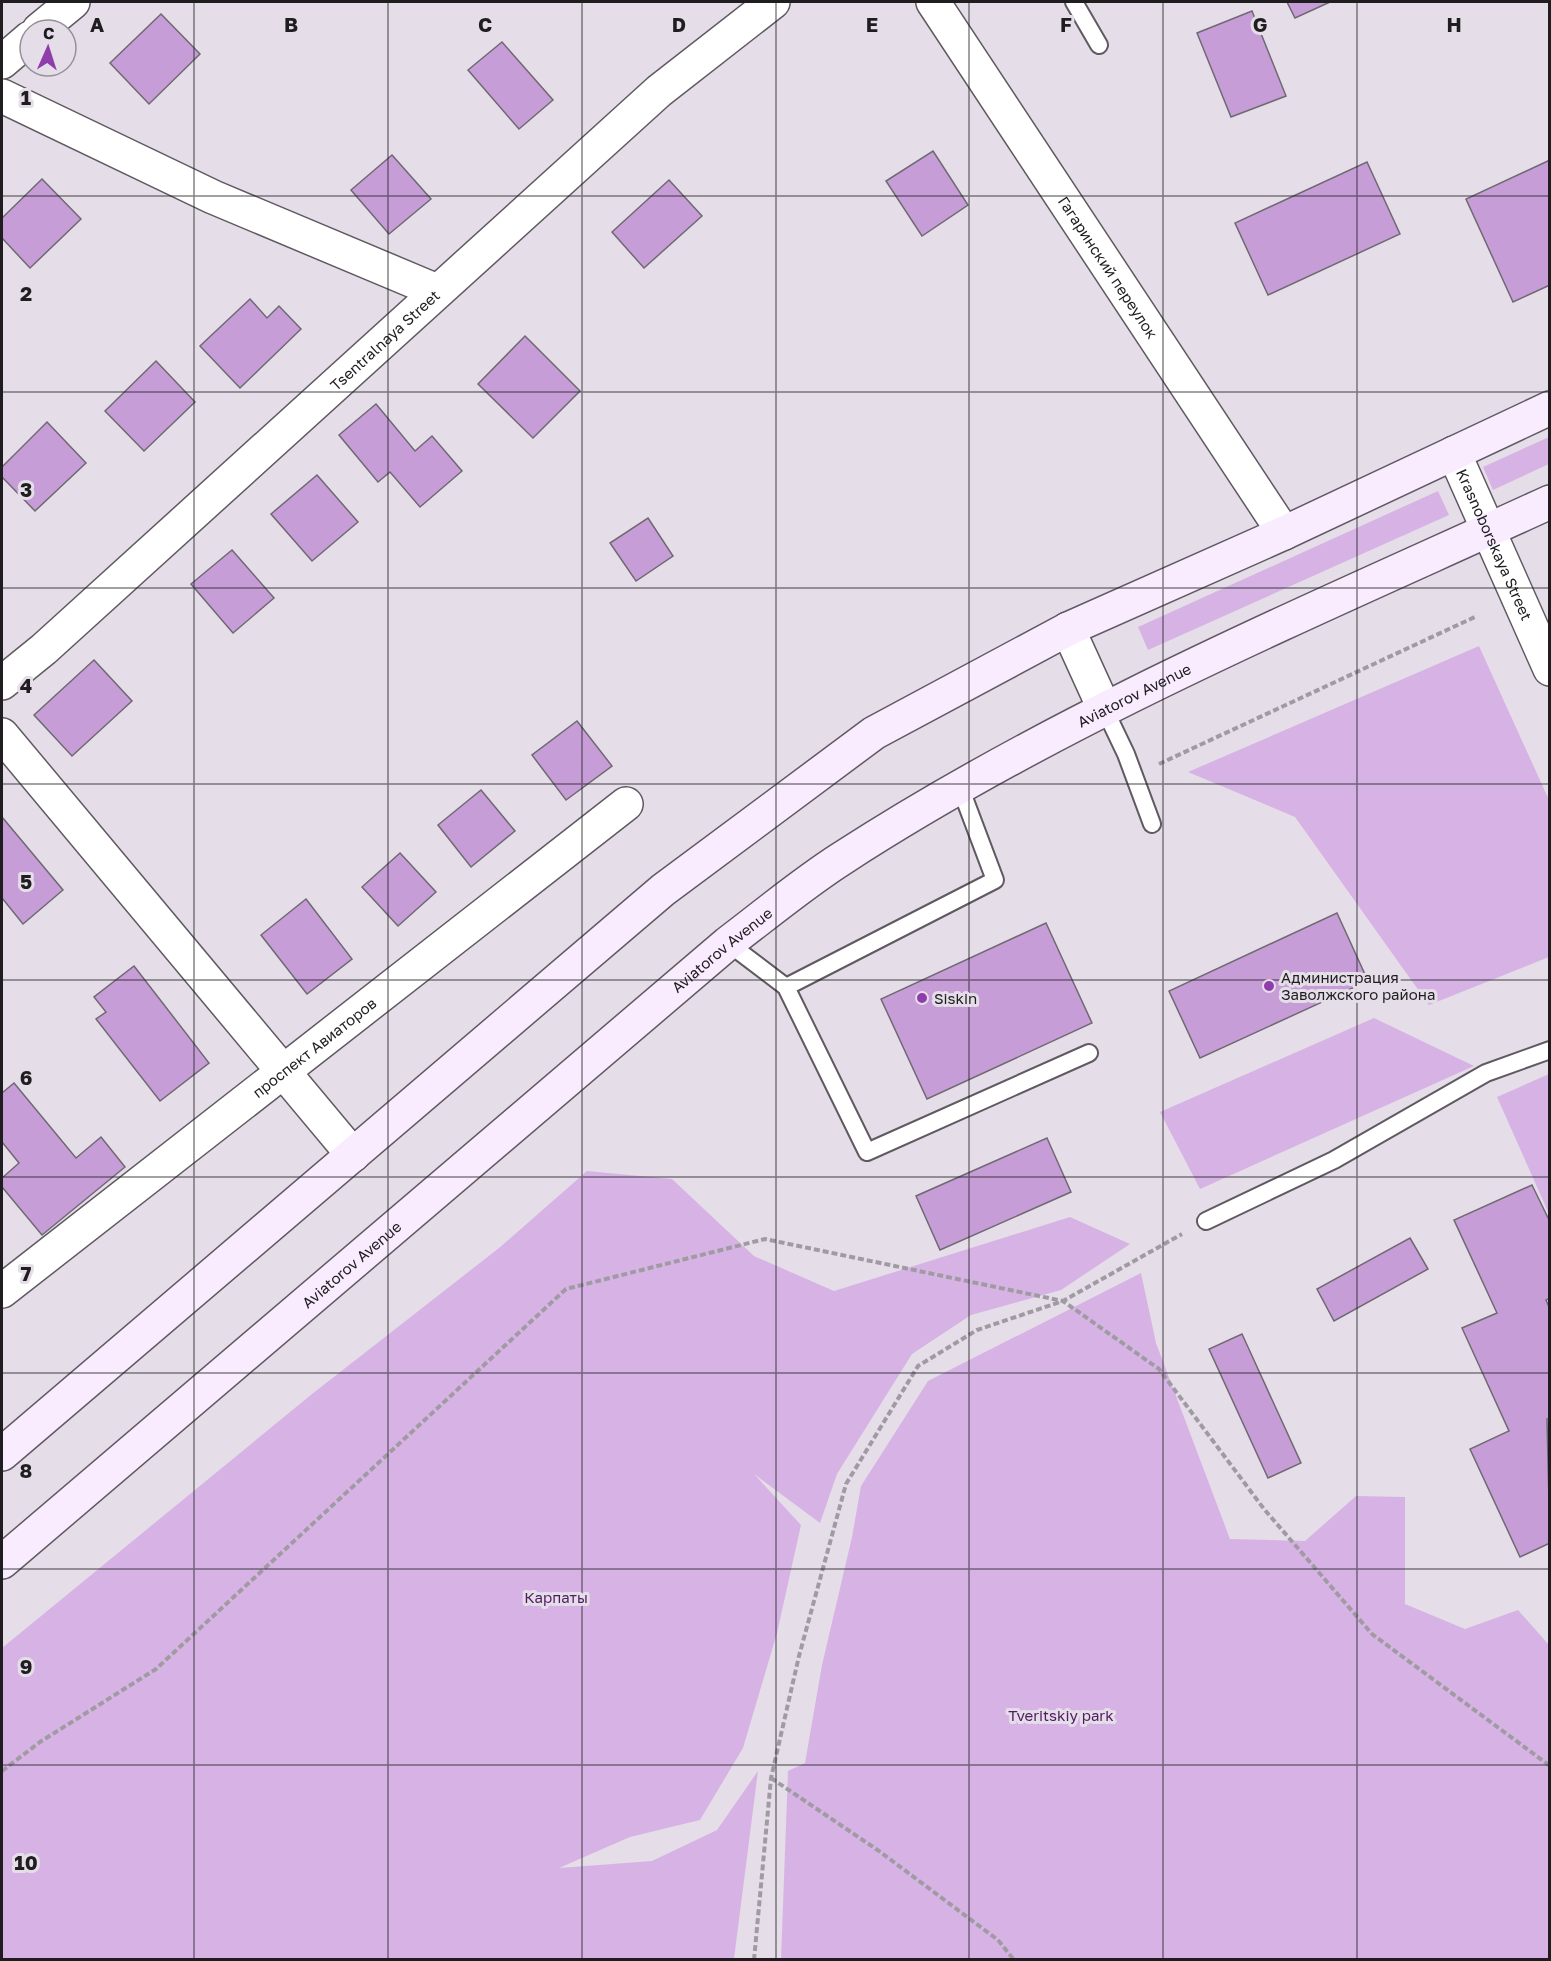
<svg xmlns="http://www.w3.org/2000/svg" width="1551" height="1961" font-family="'Golos Text',sans-serif">
	<rect width="100%" height="100%" fill="#e5dee8"/>
	<g fill="#d7b3e5">
		<polygon points="1549,437 1549,464 1493,490 1483,467"/>
		<polygon points="1438,491 1449,515 1148,650 1138,627"/>
		<polygon points="1479,646 1549,800 1549,957 1429,1005 1295,817 1188,772"/>
		<polygon points="1374,1018 1474,1066 1200,1189 1160,1112"/>
		<polygon points="1549,1074 1549,1214 1497,1097"/>
		<polygon points="587,1171 672,1179 754,1256 834,1291 1070,1217 1130,1244 1061,1290 971,1315 912,1354 837,1474 820,1523 754,1474 801,1525 777,1633 743,1748 700,1820 630,1837 559,1868 652,1861 717,1830 758,1771 734,1959 2,1959 2,1648 312,1394 499,1248"/>
		<polygon points="1141,1273 1156,1343 1230,1539 1305,1541 1356,1496 1405,1497 1405,1604 1465,1629 1518,1610 1549,1645 1549,1959 781,1959 788,1771 805,1763 822,1665 852,1537 861,1486 928,1381"/>
	</g>
	<g fill="#c79dd8" stroke="#6f6972" stroke-width="1.5">
		<polygon points="1287,2 1330,2 1295,18"/>
		<polygon points="1252,11 1286,96 1231,117 1197,33"/>
		<polygon points="161,14 200,54 149,104 110,63"/>
		<polygon points="502,42 553,100 519,129 468,70"/>
		<polygon points="933,151 968,205 922,236 886,181"/>
		<polygon points="392,155 431,199 389,234 351,190"/>
		<polygon points="1550,160 1550,285 1513,302 1466,199"/>
		<polygon points="1367,162 1400,234 1268,295 1235,223"/>
		<polygon points="42,179 81,219 30,268 2,238 2,218"/>
		<polygon points="669,180 702,216 644,268 612,232"/>
		<polygon points="250,299 267,318 279,306 301,329 240,388 200,346"/>
		<polygon points="525,336 580,391 533,438 478,384"/>
		<polygon points="156,361 195,402 144,451 105,411"/>
		<polygon points="376,404 415,451 432,436 462,471 420,507 390,472 378,482 339,435"/>
		<polygon points="47,422 86,463 35,511 2,477 2,467"/>
		<polygon points="317,475 358,522 312,561 271,514"/>
		<polygon points="648,518 673,556 636,581 610,543"/>
		<polygon points="232,550 274,598 233,633 191,584"/>
		<polygon points="94,660 132,701 72,756 34,715"/>
		<polygon points="577,721 612,766 566,800 532,755"/>
		<polygon points="481,790 515,831 471,867 438,825"/>
		<polygon points="2,817 63,890 23,924 2,898"/>
		<polygon points="400,853 436,892 398,926 362,887"/>
		<polygon points="306,899 352,959 307,994 261,935"/>
		<polygon points="1337,913 1368,981 1200,1058 1169,991"/>
		<polygon points="1046,923 1092,1023 927,1099 881,999"/>
		<polygon points="134,966 209,1063 160,1101 96,1019 106,1012 94,997"/>
		<polygon points="14,1083 76,1158 101,1137 125,1167 42,1235 2,1187 2,1178 19,1163 2,1142 2,1093"/>
		<polygon points="1047,1138 1071,1192 940,1250 916,1196"/>
		<polygon points="1532,1185 1550,1222 1550,1298 1546,1300 1550,1309 1550,1418 1547,1419 1550,1543 1520,1557 1470,1449 1509,1431 1462,1328 1497,1313 1454,1220"/>
		<polygon points="1410,1238 1428,1269 1334,1321 1317,1289"/>
		<polygon points="1242,1334 1301,1463 1268,1478 1209,1349"/>
	</g>
	<g fill="none" stroke-linecap="round" stroke-linejoin="round">
		<g stroke="#605962" stroke-width="20">
			<g id="service">
				<polyline points="1074,2 1099,45"/>
				<polyline points="1104,708 1126,754 1152,824"/>
				<polyline points="728,943 786,987 867,1152 1089,1053"/>
				<polyline points="786,987 995,880 960,787"/>
				<polyline points="1206,1221 1334,1160 1486,1073 1550,1050"/>
			</g>
		</g>
		<g stroke="#605962" stroke-width="36">
			<g id="minor">
				<path id="s1" d="M933,2L1284,533"/>
				<polyline points="39,30 73,2"/>
				<polyline points="2,62 30,38"/>
				<polyline points="2,96 213,197 437,291"/>
				<polyline points="1068,629 1104,708"/>
				<path id="s2" d="M2,683L44,649L659,91L773,2"/>
				<polyline points="2,735 353,1155"/>
				<path id="s3" d="M2,1291L626,804"/>
			</g>
		</g>
		<g stroke="#605962" stroke-width="36">
			<g id="tertiary">
				<path id="s4" d="M1454,453L1550,669"/>
			</g>
		</g>
		<g stroke="#605962" stroke-width="36">
			<g id="secondary">
				<polyline points="2,1454 663,890 874,733 1068,629 1284,533 1550,408"/>
				<path id="s5" d="M2,1562L728,943C765,915 802,884 841,859C1063,715 1310,612 1550,502"/>
			</g>
		</g>
		<g stroke="#a09ba3" stroke-width="4" stroke-dasharray="6 3" stroke-linecap="butt">
			<polyline points="1159,764 1477,616"/>
			<polyline points="2,1771 40,1742 156,1669 566,1289 765,1239 1063,1301 1159,1369 1264,1509 1372,1634 1550,1766"/>
			<polyline points="771,1778 879,1851 998,1940 1014,1960"/>
			<polyline points="754,1960 771,1778 799,1656 846,1484 918,1366 977,1330 1063,1301 1182,1234"/>
		</g>
		<use href="#service" stroke="#fff" stroke-width="16"/>
		<use href="#minor" stroke="#fff" stroke-width="33"/>
		<use href="#tertiary" stroke="#fff" stroke-width="33"/>
		<use href="#secondary" stroke="#f9ecfe" stroke-width="33"/>
	</g>
	<path fill="none" stroke="#1f1d20" stroke-width="1.5" stroke-opacity="0.55" d="M194,2V1960M388,2V1960M582,2V1960M776,2V1960M969,2V1960M1163,2V1960M1357,2V1960M2,196H1550M2,392H1550M2,588H1550M2,784H1550M2,980H1550M2,1177H1550M2,1373H1550M2,1569H1550M2,1765H1550"/>
	<g fill="#903dac" stroke="#e5dee8" stroke-width="2">
		<circle cx="1269" cy="986" r="6"/>
		<circle cx="922" cy="998" r="6"/>
	</g>
	<g text-anchor="middle" dominant-baseline="central" stroke-width="6" stroke-linejoin="round" paint-order="stroke">
		<g font-size="15" fill="#1f1d20" stroke="#e5dee8">
			<text stroke="none"><textPath href="#s1" startOffset="318">Гагаринский переулок</textPath></text>
			<text stroke="none"><textPath href="#s2" startOffset="514">Tsentralnaya Street</textPath></text>
			<text stroke="none"><textPath href="#s4" startOffset="100">Krasnoborskaya Street</textPath></text>
			<text stroke="none"><textPath href="#s5" startOffset="1431">Aviatorov Avenue</textPath></text>
			<text stroke="none"><textPath href="#s5" startOffset="945">Aviatorov Avenue</textPath></text>
			<text stroke="none"><textPath href="#s3" startOffset="396">проспект Авиаторов</textPath></text>
			<text stroke="none"><textPath href="#s5" startOffset="459">Aviatorov Avenue</textPath></text>
		</g>
		<g font-size="15" fill="#1f1d20" stroke="#e5dee8" text-anchor="start">
			<text x="1281" y="977">Администрация<tspan x="1281" dy="17">Заволжского района</tspan></text>
			<text x="934" y="998">Siskin</text>
		</g>
		<g font-size="15" fill="#501b61" stroke="#e5dee8">
			<text x="556" y="1597">Карпаты</text>
			<text x="1061" y="1715">Tveritskiy park</text>
		</g>
	</g>
	<g font-size="20" text-anchor="middle" font-weight="bold" fill="#1f1d20" stroke="#e5dee8" stroke-width="6" stroke-linejoin="round" paint-order="stroke">
		<text x="97" y="32">A</text>
		<text x="291" y="32">B</text>
		<text x="485" y="32">C</text>
		<text x="679" y="32">D</text>
		<text x="872" y="32">E</text>
		<text x="1066" y="32">F</text>
		<text x="1260" y="32">G</text>
		<text x="1454" y="32">H</text>
		<text x="26" y="105">1</text>
		<text x="26" y="301">2</text>
		<text x="26" y="497">3</text>
		<text x="26" y="693">4</text>
		<text x="26" y="889">5</text>
		<text x="26" y="1085">6</text>
		<text x="26" y="1281">7</text>
		<text x="26" y="1478">8</text>
		<text x="26" y="1674">9</text>
		<text x="26" y="1870">10</text>
	</g>
	<rect width="1551" height="1961" fill="none" stroke="#1f1d20" stroke-width="6"/>
	<g transform="translate(48 48) rotate(3)"><circle r="28" fill="#e5dee8" stroke="#969198" stroke-width="1.5"/>
	<path d="M0-4.5L10 22L0 15L-10 22Z" fill="#903dac"/>
	<text y="-9" font-size="16" font-weight="bold" text-anchor="middle" fill="#1f1d20">С</text>
	</g>
</svg>
